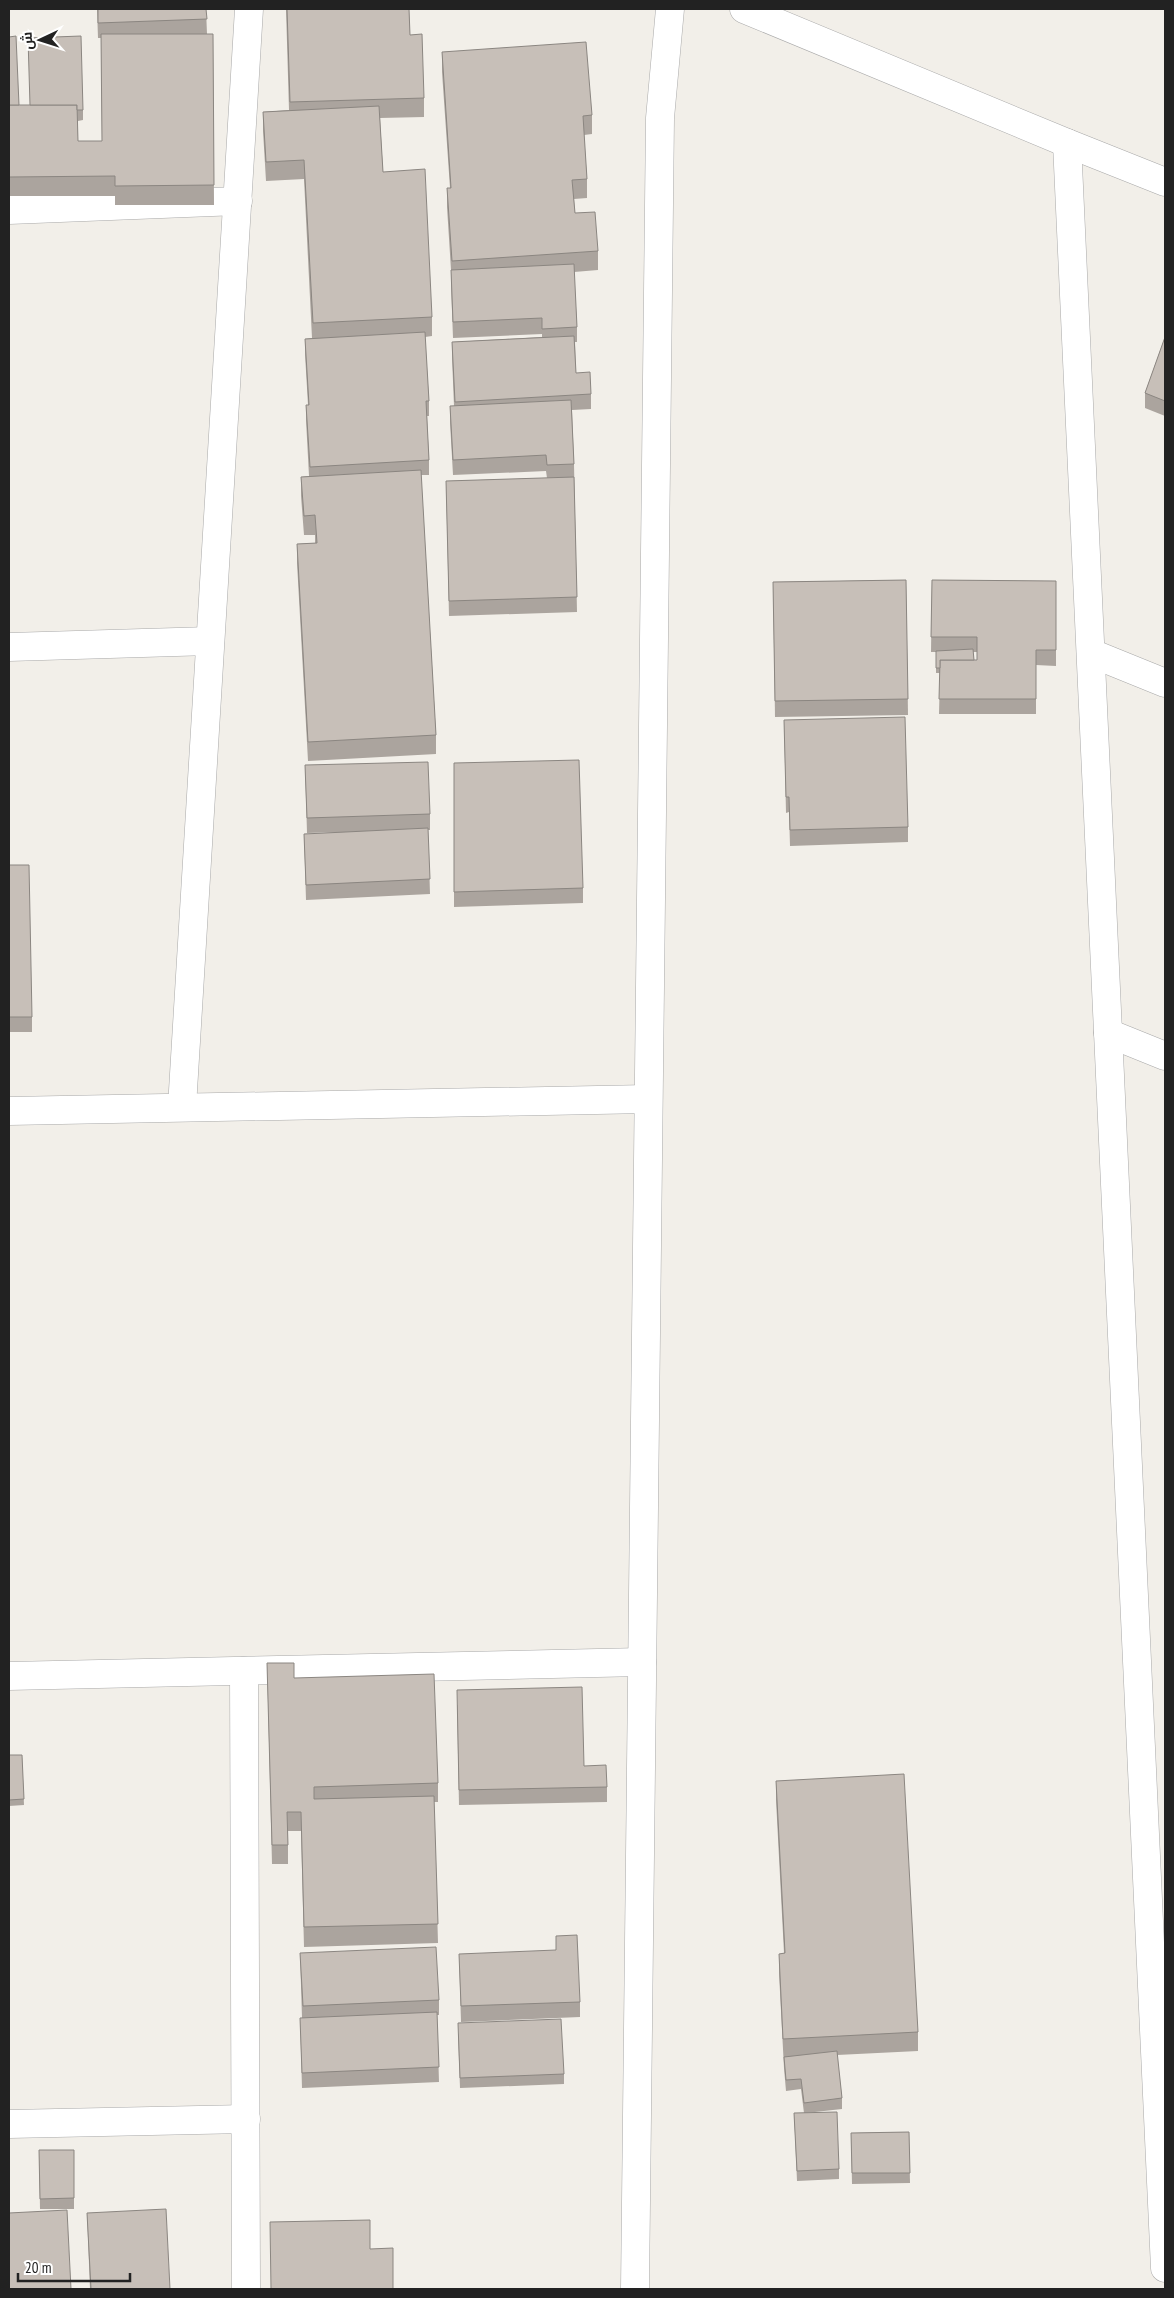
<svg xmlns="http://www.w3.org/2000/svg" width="1174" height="2298" font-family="'PT Sans Narrow',Cairo,sans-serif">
	<rect width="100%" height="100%" fill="#f2efe9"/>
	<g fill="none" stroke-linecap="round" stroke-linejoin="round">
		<g stroke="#a9a9a9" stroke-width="29">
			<g id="minor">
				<polyline points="744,9 1067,143 1165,182"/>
				<polyline points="1067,143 1165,2268"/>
				<polyline points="9,210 238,201"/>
				<polyline points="9,647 210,641"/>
				<polyline points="1091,653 1165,683"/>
				<polyline points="1108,1033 1165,1056"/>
				<polyline points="182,1107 249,9"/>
				<polyline points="9,1111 648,1099"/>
				<polyline points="244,1671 246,2289"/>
				<polyline points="9,1676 642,1662"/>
				<polyline points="9,2124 246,2119"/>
				<polyline points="635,2289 660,118 670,9"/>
			</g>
		</g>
		<use href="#minor" stroke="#fff" stroke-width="28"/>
	</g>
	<g fill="#aba49e" fill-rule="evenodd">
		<polygon points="97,9 206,9 207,34 213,34 214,205 115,205 115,196 9,196 9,37 19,105 83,110 83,120 78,121 78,141 102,141 101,38 98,38"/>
		<polygon points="286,9 409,9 410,35 424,98 424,117 380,118 383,172 432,317 432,336 425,337 429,401 429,416 427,416 429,460 429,475 421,475 436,735 436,754 308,761 297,563 297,544 315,543 315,535 304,535 301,496 301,477 309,476 306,420 306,405 308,405 305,354 305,339 312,338 304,179 266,181 263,131 263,112 289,110"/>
		<polygon points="442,52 592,115 592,134 584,135 587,179 587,198 574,199 575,213 598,251 598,270 574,272 577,327 577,342 575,342 576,373 591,394 591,409 572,410 574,464 577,612 449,616 446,481 547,478 546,471 453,475 450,422 450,406 454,406 452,357 452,342 542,337 542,334 453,338 451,285 451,270 447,207 447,188 450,188 442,72"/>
		<polygon points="1165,337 1165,416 1145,408 1145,393"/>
		<polygon points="906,580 908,715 775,717 773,582"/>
		<path d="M932,580L1056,581V666L1036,665V714H939L940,673H936V652H931ZM973,652H977V660H974Z"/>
		<polygon points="784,720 908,827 908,842 790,846 789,812 786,813"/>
		<polygon points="454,763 583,888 583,903 454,907"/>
		<polygon points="305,765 430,814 430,830 428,830 430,894 306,900 304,834 341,832 307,833"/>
		<polygon points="9,865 32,1017 32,1032 9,1032"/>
		<polygon points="267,1663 294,1678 438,1783 438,1802 434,1802 438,1943 304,1947 301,1831 288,1831 288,1864 272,1864"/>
		<polygon points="457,1705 584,1766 607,1787 607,1802 459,1805"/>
		<polygon points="9,1755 22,1755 24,1805 9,1806"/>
		<polygon points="776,1781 918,2032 918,2051 837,2055 842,2098 842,2109 806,2113 839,2169 839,2179 797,2181 794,2113 804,2113 801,2089 786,2091 784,2068 779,1973 779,1954 784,1953 776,1800"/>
		<polygon points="300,1953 439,2000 439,2015 437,2015 439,2082 302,2088 300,2018 302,2018"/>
		<polygon points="459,1954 580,2002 580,2017 461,2022"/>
		<polygon points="458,2034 564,2074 564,2084 460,2088"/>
		<polygon points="909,2132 910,2183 852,2184 851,2133"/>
		<polygon points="39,2150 74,2150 74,2209 40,2209"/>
		<polygon points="87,2213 170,2289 90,2289"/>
	</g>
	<g fill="#c7bfb8" stroke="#8b8681">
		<polygon points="98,9 206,9 207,19 98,23"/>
		<polygon points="287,9 409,9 410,35 422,34 424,98 290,102"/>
		<polygon points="101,34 213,34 214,185 115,186 115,176 9,177 9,105 77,105 78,141 102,141"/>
		<polygon points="16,36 19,105 9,105 9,37"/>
		<polygon points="81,36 83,110 77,110 77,105 30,105 28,38"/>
		<polygon points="586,42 592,115 583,116 587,179 572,180 575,213 595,212 598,251 452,261 447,188 451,188 442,52"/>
		<polygon points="379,106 383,172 425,169 432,317 313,323 304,160 266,162 263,112"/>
		<polygon points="574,264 577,327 542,329 542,318 453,322 451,270"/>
		<polygon points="425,332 429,401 426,401 429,460 310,467 306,405 309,405 305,339"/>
		<polygon points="574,336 576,373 590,372 591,394 455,402 452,342"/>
		<polygon points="1165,337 1165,401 1145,393"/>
		<polygon points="571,400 574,464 547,465 546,455 453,460 450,406"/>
		<polygon points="421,470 436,735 308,742 297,544 317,543 315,515 304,516 301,477"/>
		<polygon points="574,477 577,597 449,601 446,481"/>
		<polygon points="906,580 908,699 775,701 773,582"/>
		<polygon points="932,580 1056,581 1056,650 1036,650 1036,699 939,699 940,660 977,660 977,637 931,637"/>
		<polygon points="973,649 974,660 940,660 940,668 936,668 936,651"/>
		<polygon points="905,717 908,827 790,830 789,797 786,797 784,720"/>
		<polygon points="579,760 583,888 454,892 454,763"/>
		<polygon points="428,762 430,814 307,818 305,765"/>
		<polygon points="428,828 430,879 306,885 304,834"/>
		<polygon points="9,865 29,865 32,1017 9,1017"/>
		<polygon points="267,1663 294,1663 294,1678 434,1674 438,1783 314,1787 314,1799 434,1796 438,1924 304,1927 301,1812 287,1812 288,1845 272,1845"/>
		<polygon points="582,1687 584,1766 606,1765 607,1787 459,1790 457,1690"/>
		<polygon points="9,1755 22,1755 24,1799 9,1800"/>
		<polygon points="904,1774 918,2032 783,2039 779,1954 785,1953 776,1781"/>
		<polygon points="577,1935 580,2002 461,2006 459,1954 556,1950 556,1936"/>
		<polygon points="436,1947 439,2000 303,2006 300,1953"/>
		<polygon points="437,2012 439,2067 302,2073 300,2018"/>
		<polygon points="561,2019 564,2074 460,2078 458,2023"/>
		<polygon points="837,2051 842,2098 804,2103 801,2079 786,2080 784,2057"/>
		<polygon points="837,2112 839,2169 797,2171 794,2113"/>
		<polygon points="909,2132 910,2173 852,2173 851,2133"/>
		<polygon points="39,2150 74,2150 74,2198 40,2199"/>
		<polygon points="166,2209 170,2289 91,2289 87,2213"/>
		<polygon points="67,2210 71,2289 9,2289 9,2213"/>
		<polygon points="370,2220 370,2249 393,2248 393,2289 271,2289 270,2222"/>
	</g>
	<rect width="1174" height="2298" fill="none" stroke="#222222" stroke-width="20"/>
	<g transform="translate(40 40) rotate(266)" stroke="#ffffff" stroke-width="4" paint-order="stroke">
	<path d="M0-4L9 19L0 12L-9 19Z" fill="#222222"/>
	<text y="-8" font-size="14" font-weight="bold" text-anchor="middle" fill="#222222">ش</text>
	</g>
	<path d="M18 2273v8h112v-8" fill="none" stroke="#222222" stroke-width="2.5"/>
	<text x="25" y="2273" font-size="15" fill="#222222" stroke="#ffffff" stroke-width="4" paint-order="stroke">20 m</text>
</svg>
